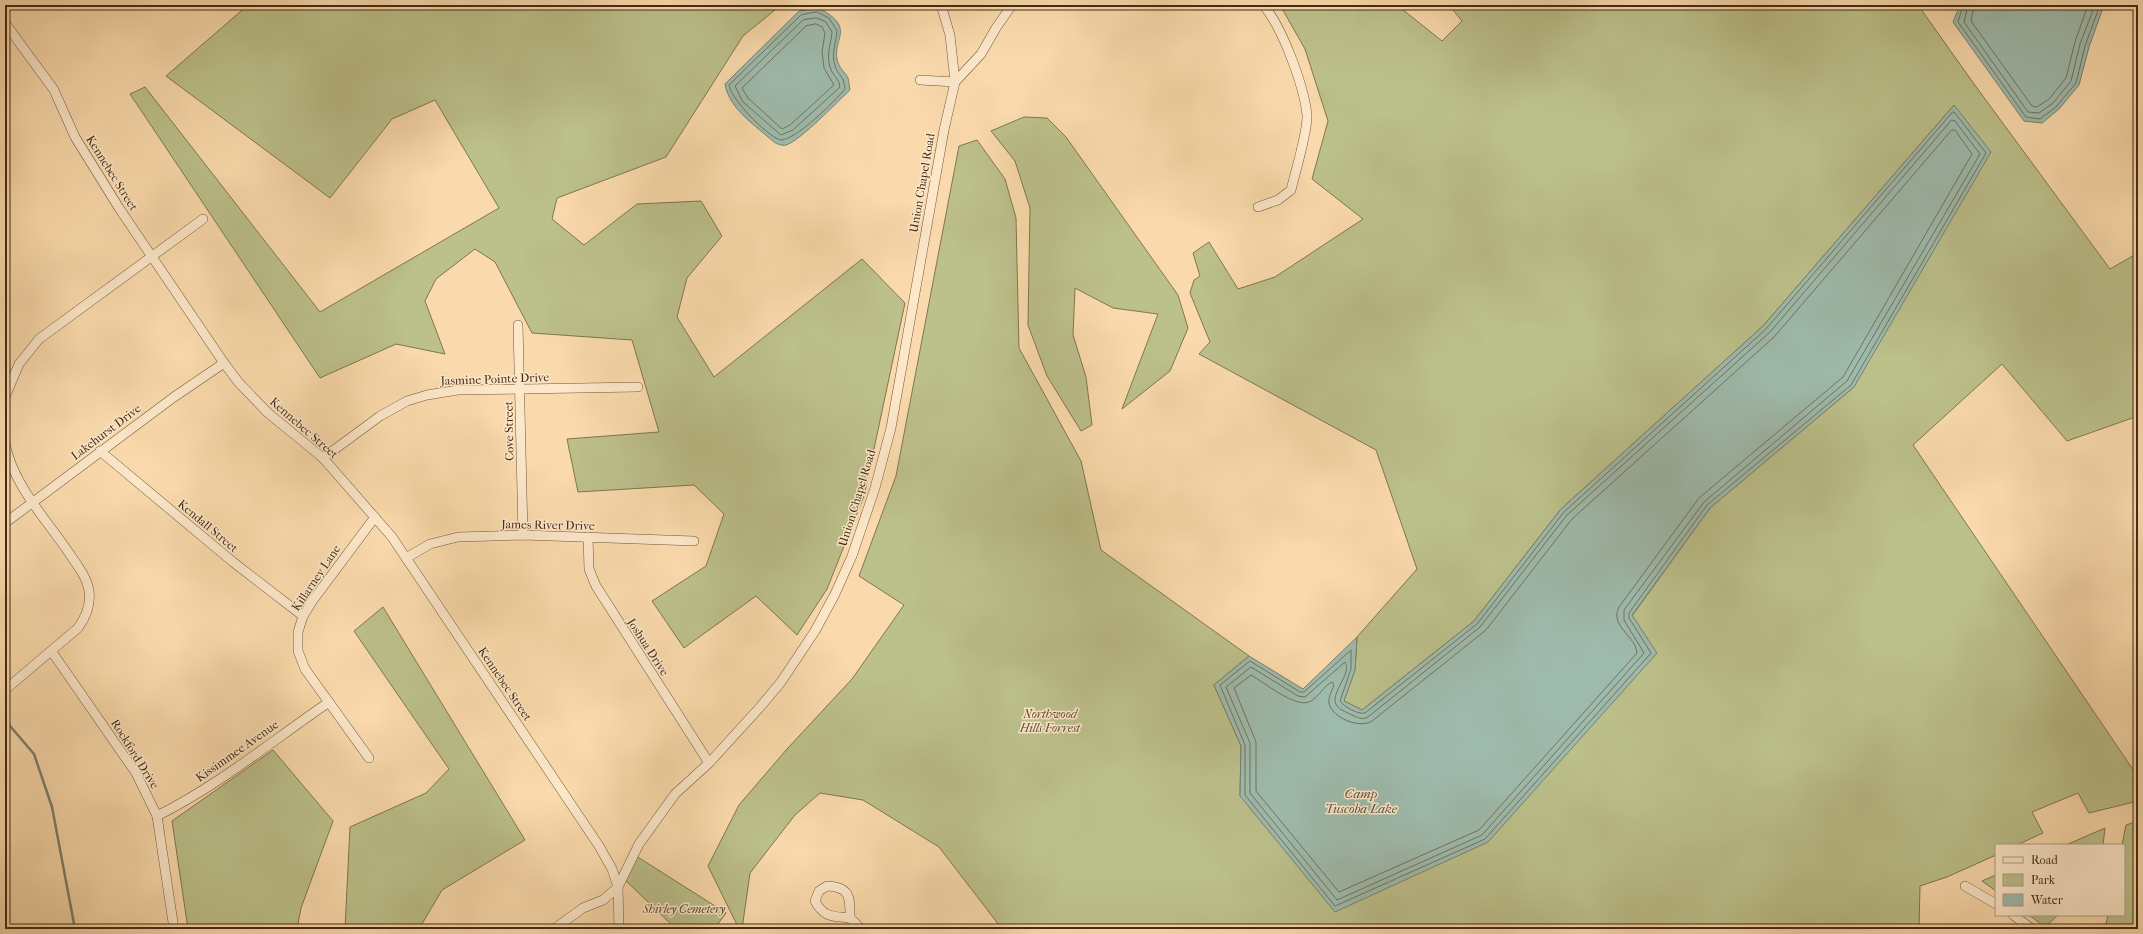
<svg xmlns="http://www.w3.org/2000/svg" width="2143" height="934" font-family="'IM FELL French Canon',serif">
	<rect width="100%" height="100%" fill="#fadaac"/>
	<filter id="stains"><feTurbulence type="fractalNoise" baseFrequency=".005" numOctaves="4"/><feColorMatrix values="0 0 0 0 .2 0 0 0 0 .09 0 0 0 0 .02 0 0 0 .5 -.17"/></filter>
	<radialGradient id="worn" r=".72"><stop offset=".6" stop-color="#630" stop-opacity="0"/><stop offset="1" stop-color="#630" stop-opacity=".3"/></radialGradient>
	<g fill="#bcc08b" stroke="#80764e">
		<polygon points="248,5 781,5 743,36 666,157 557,198 552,219 584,245 637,204 701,201 722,236 687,278 677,317 714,377 862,259 905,303 864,496 827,589 797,635 756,596 684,648 652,601 706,566 724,514 694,485 578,492 567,439 659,432 632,340 532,333 495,262 475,249 436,279 425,301 445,354 396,344 320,378 130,94 145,87 320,312 499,208 435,100 392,119 330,198 166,76"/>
		<polygon points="1280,5 1397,5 1442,41 1462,21 1449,5 1918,5 1974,84 2110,269 2138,253 2138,416 2067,441 2002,364 1913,445 2138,777 2138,801 2089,813 2078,793 2032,812 2043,833 2017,845 1996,845 1996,855 1947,877 1920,886 1919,929 1002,929 939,847 863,800 820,793 795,815 750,873 742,929 739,929 708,866 739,805 787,749 852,679 904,605 859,576 896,476 959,146 977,140 1005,179 1016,218 1019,348 1081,461 1101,550 1249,656 1214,685 1241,746 1240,796 1656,653 1632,616 1710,508 1854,387 1954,105 1763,326 1561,509 1474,621 1362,710 1344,701 1355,670 1357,637 1417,569 1376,450 1199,354 1210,342 1190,293 1194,280 1200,276 1193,253 1209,242 1238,289 1275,277 1363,219 1312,179 1328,121 1305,49"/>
		<polygon points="1024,117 1047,118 1066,137 1178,295 1188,328 1170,371 1122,409 1158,314 1113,308 1075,288 1073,335 1086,377 1092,425 1081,431 1047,376 1028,325 1030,208 1015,161 991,131"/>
		<polygon points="383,607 525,840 442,890 419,929 345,929 350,827 426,793 449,769 354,631"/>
		<polygon points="273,750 333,821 301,908 297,929 188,929 172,821"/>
		<polygon points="2138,821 2138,929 2105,929 2108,915 2124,915 2124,845 2122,845 2126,825"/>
		<polygon points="2105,828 2103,845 2066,845"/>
		<polygon points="633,854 726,913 714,929 675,928 623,878"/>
		<polygon points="1996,875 1996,891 1982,881"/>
		<polygon points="2029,915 2058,915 2045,927"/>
	</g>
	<g fill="#9ebaac" stroke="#7a816e">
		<polygon points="1960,5 2104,5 2089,47 2079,85 2059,109 2042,123 2024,121 1953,22"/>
		<path d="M818,8C860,29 828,40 839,65C841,70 846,73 848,78C849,81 849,86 850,90C837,102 800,141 786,145C782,146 777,144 774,142C756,126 729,109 725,84L799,11Z"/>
		<polygon points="1954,105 1991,152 1854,387 1710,508 1632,615 1657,653 1488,842 1335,912 1240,796 1241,746 1214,685 1249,656 1303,689 1357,637 1355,670 1344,701 1362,710 1474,621 1561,509 1763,326"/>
	</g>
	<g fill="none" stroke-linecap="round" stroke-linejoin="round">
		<g stroke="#71725f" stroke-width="1">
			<polyline points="1963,5 1958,22 2026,117 2040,119 2056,107 2076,83 2085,46 2100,5"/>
			<polyline points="1968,5 1964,22 2028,112 2039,113 2053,103 2071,81 2080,44 2095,5"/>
			<polyline points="1974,5 1971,21 2032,106 2037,107 2049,99 2066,78 2075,42 2088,5"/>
			<path d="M817,12L829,18L837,31C836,43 831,54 835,66C838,76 844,75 845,89C835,101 795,141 780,140C766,135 731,99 729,85L801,15Z"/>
			<path d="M817,18L826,22L832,32C831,45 826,54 830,67C832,75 839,78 840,87L793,130L781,135L743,102L735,86L803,20Z"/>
			<polygon points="816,24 822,27 825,33 822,52 824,68 834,85 790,125 782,129 748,98 742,88 806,26"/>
			<path d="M1953,112L1955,113L1986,153L1851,385L1707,505L1629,613V618L1651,653L1485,839L1335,906L1245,795V745L1220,685L1250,661L1300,692H1304L1351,650V669L1340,701C1344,707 1359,715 1365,713L1477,624L1564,512L1766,329Z"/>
			<path d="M1952,120L1955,121L1980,154L1847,381L1704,502L1624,610V620L1644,653L1482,835L1337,900L1250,793V743L1226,687L1251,667L1298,696L1305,697L1345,662C1353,674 1328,694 1337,706C1341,711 1349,713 1354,716C1359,718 1363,720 1368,717L1480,627L1567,515L1770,332Z"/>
			<path d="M1952,130H1955L1972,154L1843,377L1699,498L1619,607C1609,626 1636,636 1637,653L1479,830L1339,892L1256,791V742L1234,688L1251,675C1264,682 1297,710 1311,701C1319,696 1324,686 1332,682L1334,685C1332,691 1328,697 1329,703C1332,718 1360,729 1372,721L1486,630L1572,519L1774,337Z"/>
		</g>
		<polyline stroke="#7a816e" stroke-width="2.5" points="5,720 34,754 52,807 75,929"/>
		<g stroke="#725738" stroke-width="10">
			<g id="minor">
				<polyline points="5,23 54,90 75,137 119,208 224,363 239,383 268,413 323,458 392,537 599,846 612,869 618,887 603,900 583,908 554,929"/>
				<polyline points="920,80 955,82 981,54 996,28 1012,5"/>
				<path d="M1258,207L1278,200L1291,190C1295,173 1308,131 1307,115C1304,86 1282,26 1263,5"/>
				<polyline points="518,325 523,535"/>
				<polyline points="5,397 19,364 39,339 203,219"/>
				<path d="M5,443C13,485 46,519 69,553C77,565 87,577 89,591C91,605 86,617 78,628L5,690"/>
				<polyline points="100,451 233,562 303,616"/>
				<polyline points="323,458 380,416 407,401 427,395 458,390 638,387"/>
				<polyline points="5,523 174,397 224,363"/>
				<polyline points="588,537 589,569 596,586 709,763"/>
				<polyline points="406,558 430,544 458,537 523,535 694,541"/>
				<polyline points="52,652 136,773 157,816 174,929"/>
				<polyline points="369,758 305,669 298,651 298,632 303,616 313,600 375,517"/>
				<path d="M157,816C219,785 272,741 329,702"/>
				<path d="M827,886C851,887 850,898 850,918C833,916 824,918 815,901L819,891Z"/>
				<polyline points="1965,886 1996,904"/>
				<polyline points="2013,915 2032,929"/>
				<polyline points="850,918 861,929"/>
				<polyline points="619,929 618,887 639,844 675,794 709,763 761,706 781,682 815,631 835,594 852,556 875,488 891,428 944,130 955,82 950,35 941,5"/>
			</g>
		</g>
		<use href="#minor" stroke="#fce7c9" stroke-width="9"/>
	</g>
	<g text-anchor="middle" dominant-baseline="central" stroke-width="3" stroke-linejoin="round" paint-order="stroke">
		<g font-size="12" fill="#442b12" stroke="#fce7c9">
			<text transform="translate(112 173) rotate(58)">Kennebec Street</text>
			<text transform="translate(922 183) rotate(-80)">Union Chapel Road</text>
			<text transform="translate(495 379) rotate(-2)">Jasmine Pointe Drive</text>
			<text transform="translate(304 428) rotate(41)">Kennebec Street</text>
			<text transform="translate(509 431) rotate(-91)">Cove Street</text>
			<text transform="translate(106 432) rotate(-37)">Lakehurst Drive</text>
			<text transform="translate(857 498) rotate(-73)">Union Chapel Road</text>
			<text transform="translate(548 525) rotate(1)">James River Drive</text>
			<text transform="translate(208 526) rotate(40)">Kendall Street</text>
			<text transform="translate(316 578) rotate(-56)">Killarney Lane</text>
			<text transform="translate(648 647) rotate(57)">Joshua Drive</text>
			<text transform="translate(505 684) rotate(56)">Kennebec Street</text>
			<text transform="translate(237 751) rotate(-35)">Kissimmee Avenue</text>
			<text transform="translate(135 754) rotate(58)">Rockford Drive</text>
		</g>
		<g font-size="12" font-style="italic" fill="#5c492a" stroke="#fce7c9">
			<text x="1050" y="714">Northwood<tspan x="1050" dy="14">Hills Forrest</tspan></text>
			<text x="684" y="909">Shirley Cemetery</text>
		</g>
		<g font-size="13" font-style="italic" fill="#5a4f38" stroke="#fce7c9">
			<text x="1361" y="793">Camp<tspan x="1361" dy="15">Tuscoba Lake</tspan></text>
		</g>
	</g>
	<rect width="2143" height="934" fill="none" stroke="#fadaac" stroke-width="20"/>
	<rect x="6" y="6" width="2131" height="922" fill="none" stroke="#442b12" stroke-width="2"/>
	<rect x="10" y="10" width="2123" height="914" fill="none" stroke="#442b12"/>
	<rect x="1995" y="844" width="130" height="72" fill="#fce7c9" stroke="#b29c80"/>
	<rect x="2003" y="857" width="20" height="6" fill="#fce7c9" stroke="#b29c80"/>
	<text x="2031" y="864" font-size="12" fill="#442b12">Road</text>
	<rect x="2003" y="874" width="20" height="12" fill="#bcc08b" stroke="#b29c80"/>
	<text x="2031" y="884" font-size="12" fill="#442b12">Park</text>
	<rect x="2003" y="894" width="20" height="12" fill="#9ebaac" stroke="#b29c80"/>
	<text x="2031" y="904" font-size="12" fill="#442b12">Water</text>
	<rect width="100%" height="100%" filter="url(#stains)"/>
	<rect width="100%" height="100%" fill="url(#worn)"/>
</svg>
